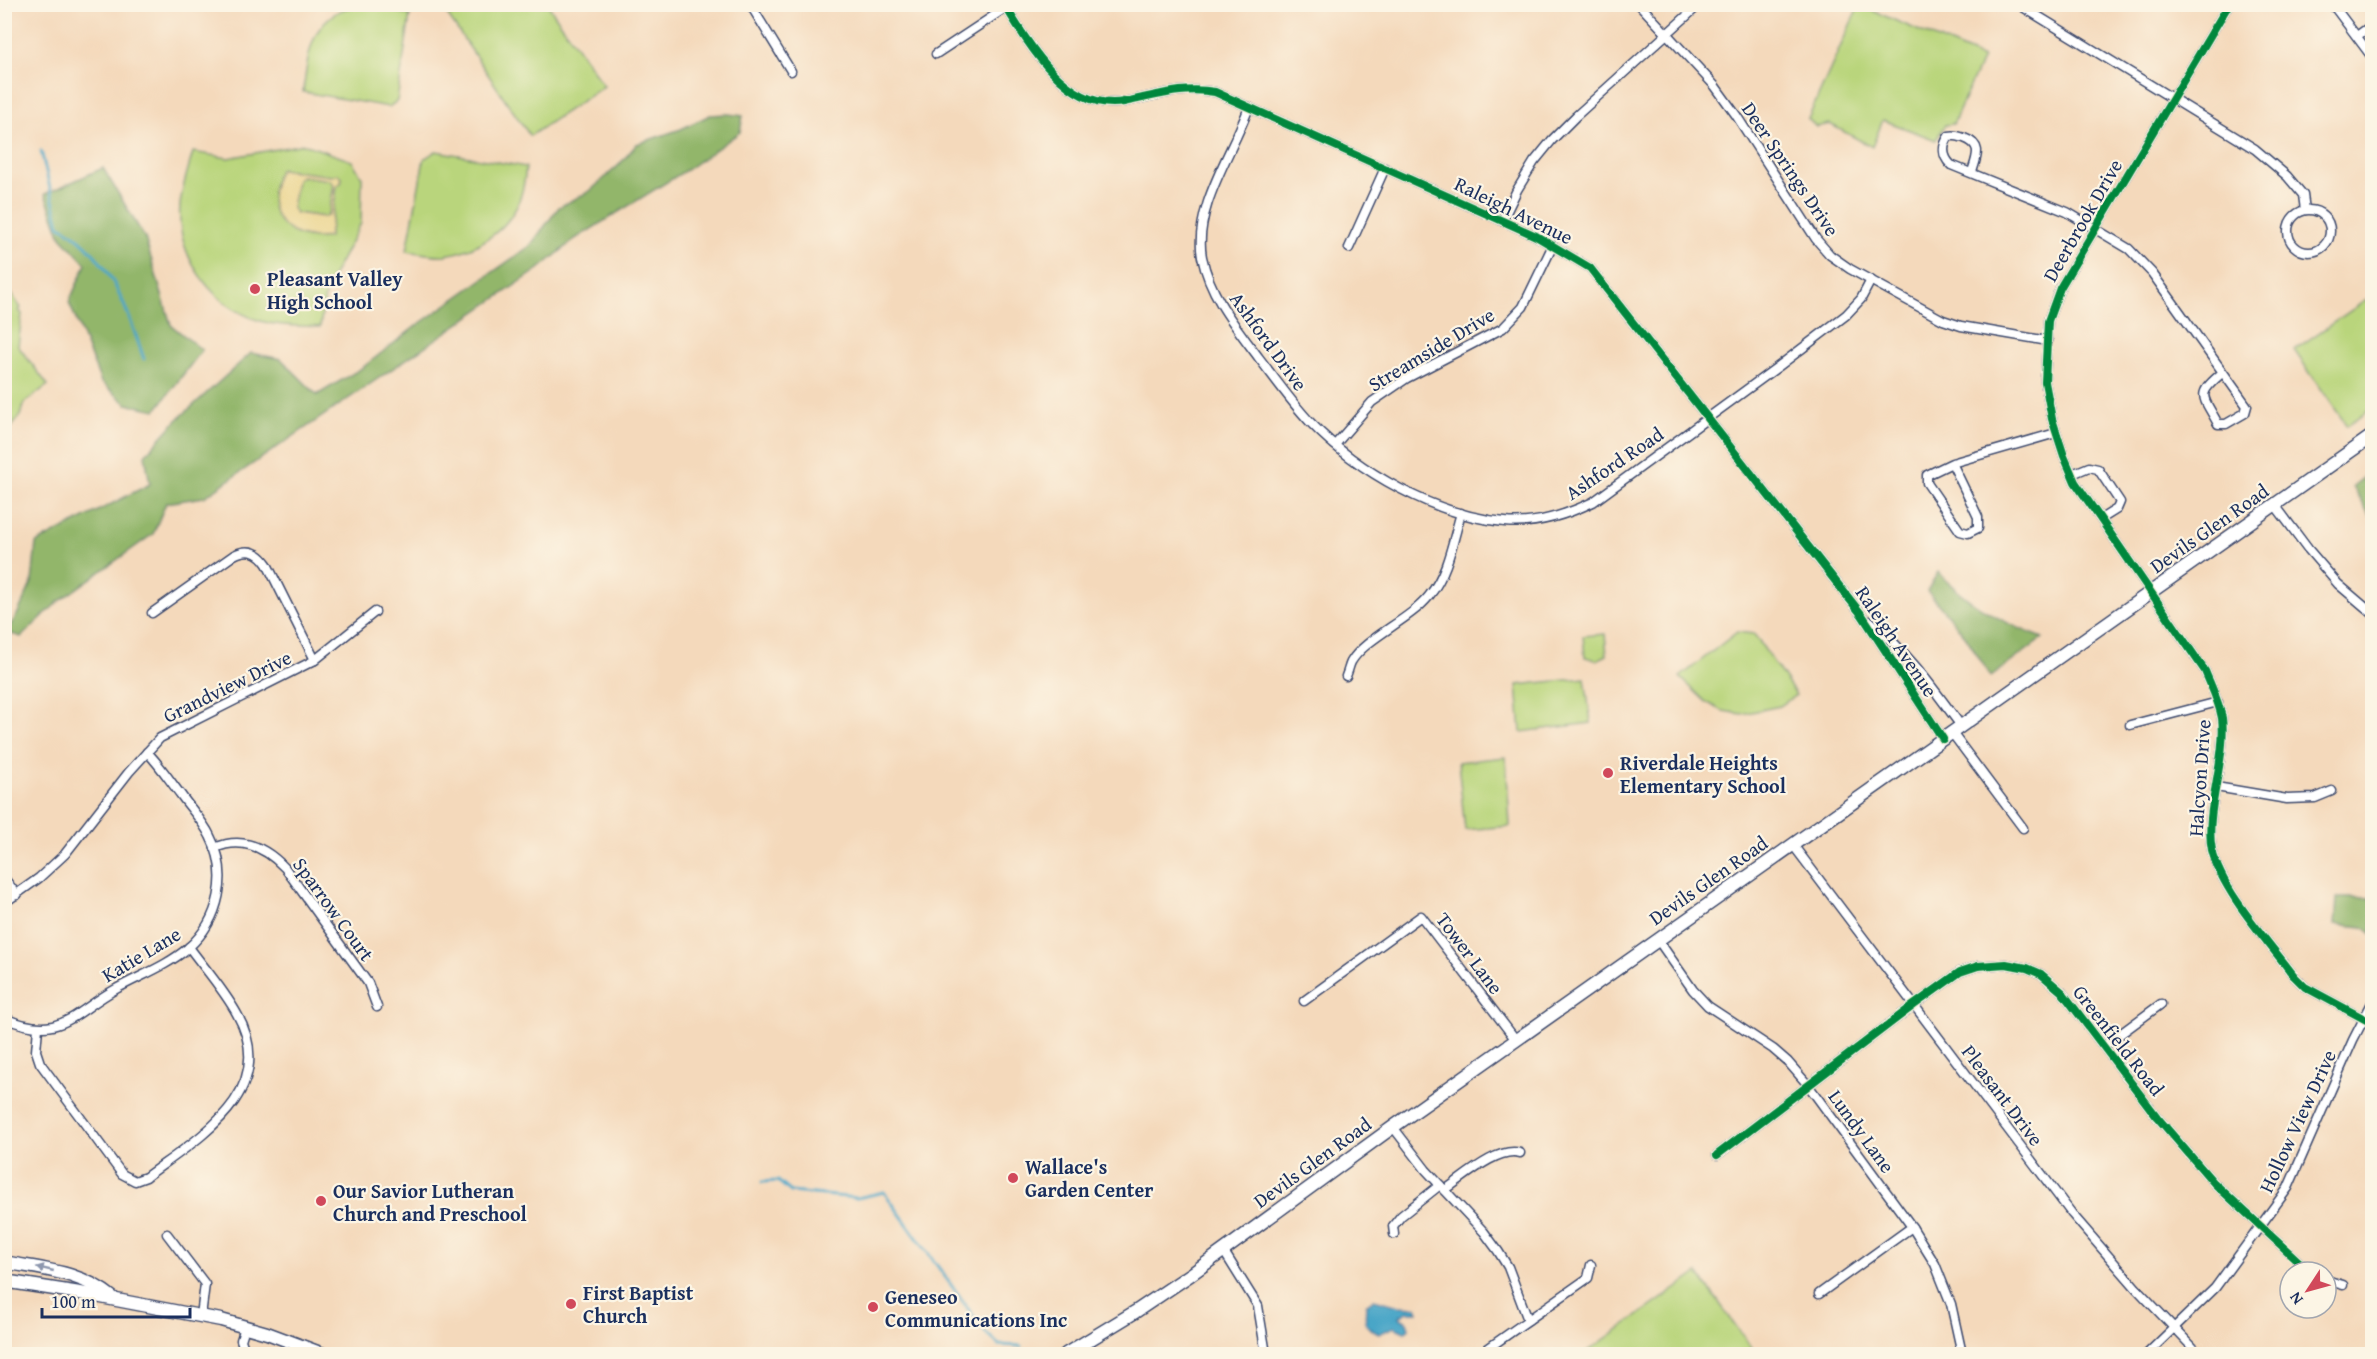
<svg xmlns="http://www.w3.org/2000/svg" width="2377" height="1359" font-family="'Gentium Book Plus',serif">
	<rect width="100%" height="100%" fill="#fcf5e5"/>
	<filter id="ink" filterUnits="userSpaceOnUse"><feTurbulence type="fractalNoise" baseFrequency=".0167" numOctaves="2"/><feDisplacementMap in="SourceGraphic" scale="12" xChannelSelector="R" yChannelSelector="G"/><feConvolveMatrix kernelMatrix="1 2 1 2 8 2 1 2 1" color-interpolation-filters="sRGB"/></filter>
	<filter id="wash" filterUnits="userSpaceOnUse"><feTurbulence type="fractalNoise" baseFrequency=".008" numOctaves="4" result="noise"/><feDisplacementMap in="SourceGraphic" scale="24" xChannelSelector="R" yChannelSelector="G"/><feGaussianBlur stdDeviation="1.35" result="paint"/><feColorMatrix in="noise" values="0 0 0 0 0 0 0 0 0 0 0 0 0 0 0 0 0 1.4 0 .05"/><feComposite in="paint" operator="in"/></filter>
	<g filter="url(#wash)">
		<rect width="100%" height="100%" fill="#f4d9bb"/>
		<g fill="#b9d57b" stroke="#6a826c" stroke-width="1.5">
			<polygon points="445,5 548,5 604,86 530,136 442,7"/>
			<polygon points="1859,5 1983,58 1953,124 1945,125 1936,140 1883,120 1872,147 1830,124 1816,127 1808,119"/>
			<path d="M351,7L382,8L410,15L397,101L389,107L303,92C308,57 310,17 351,7Z"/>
			<path d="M304,144L352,161L362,177L361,223L326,289L320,327C298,325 273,327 252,318C208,300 176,254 180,205C182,187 188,170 193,152L228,158Z"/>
			<path d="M436,151L526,167C525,176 524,186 521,195C512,228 477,251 445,255C432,256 419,253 407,251L424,159Z"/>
			<polygon points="5,285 21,308 19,310 22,314 18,346 48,385 24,403 20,416 5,436"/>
			<polygon points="2372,296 2372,408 2347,426 2294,350"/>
			<polygon points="1737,632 1754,634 1796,695 1780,706 1742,714 1723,711 1706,702 1680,677"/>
			<polygon points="1605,634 1607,655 1597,660 1585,657 1583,636"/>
			<polygon points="1585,678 1591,723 1521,732 1517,685"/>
			<polygon points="1506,757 1510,826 1465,830 1458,762"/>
			<polygon points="1698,1273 1756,1354 1584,1354"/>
		</g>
		<g fill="#92b66b" stroke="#567264" stroke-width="1.5">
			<polygon points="728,114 743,116 740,132 688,169 575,239 539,269 204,497 166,503 153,534 58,602 21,637 6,632 17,615 32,582 36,543 150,484 145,455 177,420 251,353 281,359 317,395 362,368 416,326 530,246 559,207 590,191 619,165 637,144 681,129 710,115"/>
			<polygon points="103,168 145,238 171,325 202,350 156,410 127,404 101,382 69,302 86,264 61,237 45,194"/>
			<polygon points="2372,471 2372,520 2353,486"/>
			<path d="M1938,572C1965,602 2005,624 2043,638L1991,677L1966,637L1927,591Z"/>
			<polygon points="2372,895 2372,934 2363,927 2335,924 2337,898 2370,898"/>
		</g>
		<path fill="#eeda9e" stroke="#84847e" stroke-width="1.5" fill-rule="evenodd" d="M280,169L331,176L338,174L342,178L341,183L337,186L329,237C284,244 258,209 280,169ZM302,176L330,180L334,185L329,214L324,217L296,213L292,208L297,180Z"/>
		<path fill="#48a6c7" stroke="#326a92" stroke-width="1.5" d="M1374,1299L1399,1306L1416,1307L1418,1312H1407L1399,1317L1407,1322L1409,1328L1405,1332L1394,1327L1379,1334C1363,1327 1365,1322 1366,1305Z"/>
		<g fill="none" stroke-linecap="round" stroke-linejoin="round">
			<g stroke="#48a6c7" stroke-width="3">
				<path d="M41,151L59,225C110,254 126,307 144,359"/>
				<polyline points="762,1182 778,1181 791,1192 857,1198 884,1192 985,1332 999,1345 1021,1346"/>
			</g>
		</g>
	</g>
	<g filter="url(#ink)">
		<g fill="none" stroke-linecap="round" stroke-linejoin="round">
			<g stroke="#3c486c" stroke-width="11">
				<g id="street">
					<polyline points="750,4 791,71"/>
					<polyline points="1639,4 1715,86 1736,115 1816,239 1830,255 1850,269 1943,320 1961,326 2048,341"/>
					<polyline points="2018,4 2255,149 2287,176 2303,195 2305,210"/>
					<path d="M2229,4L2060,288L2048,321L2045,382L2052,419L2064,456L2075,482L2205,671C2211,686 2219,702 2222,718C2227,758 2204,813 2212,850C2222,892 2268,941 2294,976L2305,987L2372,1023"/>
					<polyline points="2330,4 2336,9 2372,57"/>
					<path d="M1006,7C1030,47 1069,112 1124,102C1156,96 1183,86 1215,92L1536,236L1590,268L1862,615L1943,739"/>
					<polyline points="2357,36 2372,25"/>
					<polyline points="936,54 1010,5"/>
					<path d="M1249,107C1233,152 1193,208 1202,257C1210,296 1236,327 1259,358C1276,380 1292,403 1310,422C1358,472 1436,516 1505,522C1535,525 1566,515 1593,502L1779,366L1846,315L1861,299L1871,280"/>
					<path d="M1972,172C1977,156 1983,145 1964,138C1958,136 1955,135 1949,136C1942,146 1942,156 1951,165L2067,212L2129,249L2152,273L2247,406L2245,413L2226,424H2218C2203,395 2195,396 2222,373"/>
					<circle cx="2309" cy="231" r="21"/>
					<polyline points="1502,221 1517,190 1534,162 1552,140 1576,116 1700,4"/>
					<polyline points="1349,248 1385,168"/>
					<polyline points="1335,445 1372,402 1407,378 1503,328 1523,307 1553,245"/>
					<polyline points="1952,463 1978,517 1978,528 1968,533 1960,531 1927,483 1927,475 1952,463 2056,433"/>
					<polyline points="2072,474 2089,467 2098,469 2120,502 2117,509 2101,519"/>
					<polyline points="2275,505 2308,549 2338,584 2372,613"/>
					<path d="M152,613L234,555C248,548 258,551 267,564L315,660"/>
					<path d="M1870,621C1907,651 1933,688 1961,726"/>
					<path d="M1346,676C1348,672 1349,666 1351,662C1365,638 1410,620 1429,596C1448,573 1453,540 1461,513"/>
					<polyline points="2130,725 2218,702"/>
					<polyline points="1952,733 2023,828"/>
					<polyline points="2216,787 2287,799 2315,798 2332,791"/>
					<polyline points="1793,845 2072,1214 2136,1288 2199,1354"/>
					<path d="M215,848C242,836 265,847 285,868L368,983L377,1007"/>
					<polyline points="4,878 17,895"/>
					<polyline points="4,903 39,878 65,854 129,772 160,738 315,660 375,612"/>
					<polyline points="1658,940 1693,990 1708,1006 1773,1049 1788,1062 1808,1085 1912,1227 1935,1264 1951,1304 1962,1354"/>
					<polyline points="1304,1001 1421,916 1516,1040"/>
					<path d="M4,1018C61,1042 71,1014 116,989C139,976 167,966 188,948C220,920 230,874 210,836C203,821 190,808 181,795C170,781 160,765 147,752"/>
					<path d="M38,1028L36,1051L40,1063L122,1174L135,1181L146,1177C198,1138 281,1092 237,1014C224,990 205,969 189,947"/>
					<polyline points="2104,1046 2161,1004"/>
					<polyline points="1393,1127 1426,1170 1484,1232 1498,1251 1508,1267 1528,1320"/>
					<polyline points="1717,1155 1914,1005 1960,972 1978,966 2006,964 2027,968 2041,974 2062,992 2157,1117 2214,1183 2310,1272"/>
					<path d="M1445,1190C1463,1178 1498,1146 1520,1153"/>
					<polyline points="167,1234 205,1284 201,1316"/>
					<polyline points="1394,1234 1393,1226 1401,1216 1440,1185"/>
					<polyline points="1223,1250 1258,1306 1266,1354"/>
					<polyline points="2326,1280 2343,1285"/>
					<polyline points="1819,1294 1912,1227"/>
					<polyline points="245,1327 241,1340 246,1354"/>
					<polyline points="1480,1354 1588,1278 1591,1265"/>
					<polyline points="2147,1354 2215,1288 2288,1188 2353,1040 2372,1003"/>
				</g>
			</g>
			<g stroke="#3c486c" stroke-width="15">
				<g id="secondary">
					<path d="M4,1262C45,1270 80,1271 113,1298"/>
					<polyline points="4,1281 80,1293 221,1320 267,1333 323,1354"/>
					<polyline points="1066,1354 1135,1312 1190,1275 1393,1127 2372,436"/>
				</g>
			</g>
			<use href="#street" stroke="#fff" stroke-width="8"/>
			<use href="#secondary" stroke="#fff" stroke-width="12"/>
			<g stroke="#fcf5e5" stroke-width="11">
				<g id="cycleway">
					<path d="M2229,4L2060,288L2048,321L2045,382L2052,419L2064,456L2075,482L2205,671C2211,686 2219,702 2222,718C2227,758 2204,813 2212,850C2222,892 2268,941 2294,976L2305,987L2372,1023"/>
					<path d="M1006,7C1030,47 1069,112 1124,102C1156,96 1183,86 1215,92L1536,236L1590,268L1862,615L1943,739"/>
					<polyline points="1717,1155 1914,1005 1960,972 1978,966 2006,964 2027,968 2041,974 2062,992 2157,1117 2214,1183 2310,1272"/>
				</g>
			</g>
			<use href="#cycleway" stroke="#00873e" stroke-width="8"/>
		</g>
		<defs><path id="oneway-solid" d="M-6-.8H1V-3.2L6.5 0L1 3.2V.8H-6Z" transform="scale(1.5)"/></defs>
		<use fill="#8d97ae" href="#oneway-solid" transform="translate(45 1269) rotate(-167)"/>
	</g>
	<g fill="#d1495b" stroke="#fcf5e5" stroke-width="2">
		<circle cx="255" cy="289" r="6"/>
		<circle cx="1608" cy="773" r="6"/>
		<circle cx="1013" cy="1178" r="6"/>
		<circle cx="321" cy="1201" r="6"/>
		<circle cx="571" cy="1304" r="6"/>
		<circle cx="873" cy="1307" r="6"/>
	</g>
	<g text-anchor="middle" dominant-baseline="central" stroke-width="4.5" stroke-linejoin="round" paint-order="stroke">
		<g font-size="20" fill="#1b2f5e" stroke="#fcf5e5">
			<text transform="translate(1791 169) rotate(56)">Deer Springs Drive</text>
			<text transform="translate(1514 210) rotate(26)">Raleigh Avenue</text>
			<text transform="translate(2082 220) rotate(-60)">Deerbrook Drive</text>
			<text transform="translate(1269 341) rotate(54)">Ashford Drive</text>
			<text transform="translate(1431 349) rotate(-31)">Streamside Drive</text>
			<text transform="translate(1614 463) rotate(-34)">Ashford Road</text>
			<text transform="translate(2209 528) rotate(-35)">Devils Glen Road</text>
			<text transform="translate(1897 641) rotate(56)">Raleigh Avenue</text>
			<text transform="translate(227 686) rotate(-26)">Grandview Drive</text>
			<text transform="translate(2199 778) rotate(-86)">Halcyon Drive</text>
			<text transform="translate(1708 880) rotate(-35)">Devils Glen Road</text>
			<text transform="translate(334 909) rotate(54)">Sparrow Court</text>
			<text transform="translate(1470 953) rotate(53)">Tower Lane</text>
			<text transform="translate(141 954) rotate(-31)">Katie Lane</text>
			<text transform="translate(2119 1040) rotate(52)">Greenfield Road</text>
			<text transform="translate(2003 1095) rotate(53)">Pleasant Drive</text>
			<text transform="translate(2297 1121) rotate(-65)">Hollow View Drive</text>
			<text transform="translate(1862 1131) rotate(54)">Lundy Lane</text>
			<text transform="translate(1312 1162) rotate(-36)">Devils Glen Road</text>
		</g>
		<g font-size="20" font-weight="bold" fill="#1b2f5e" stroke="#fcf5e5" text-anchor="start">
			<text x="267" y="278">Pleasant Valley<tspan x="267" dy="23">High School</tspan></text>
			<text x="1620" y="762">Riverdale Heights<tspan x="1620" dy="23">Elementary School</tspan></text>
			<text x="1025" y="1166">Wallace's<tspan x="1025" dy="23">Garden Center</tspan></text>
			<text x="333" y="1190">Our Savior Lutheran<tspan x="333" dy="23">Church and Preschool</tspan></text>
			<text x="583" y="1292">First Baptist<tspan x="583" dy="23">Church</tspan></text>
			<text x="885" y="1296">Geneseo<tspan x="885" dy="23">Communications Inc</tspan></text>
		</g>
	</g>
	<rect width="2377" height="1359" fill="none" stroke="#fcf5e5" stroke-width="24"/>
	<g transform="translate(2308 1290) rotate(234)"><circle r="28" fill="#fcf5e5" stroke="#a2a6af" stroke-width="1.5"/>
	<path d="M0-4.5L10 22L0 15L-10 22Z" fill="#d1495b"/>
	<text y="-9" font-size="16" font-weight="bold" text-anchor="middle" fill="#1b2f5e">N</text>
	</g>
	<path d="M42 1308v9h148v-9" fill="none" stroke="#1b2f5e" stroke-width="3"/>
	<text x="51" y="1308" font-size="18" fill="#1b2f5e" stroke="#fcf5e5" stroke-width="4.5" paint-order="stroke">100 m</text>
</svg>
